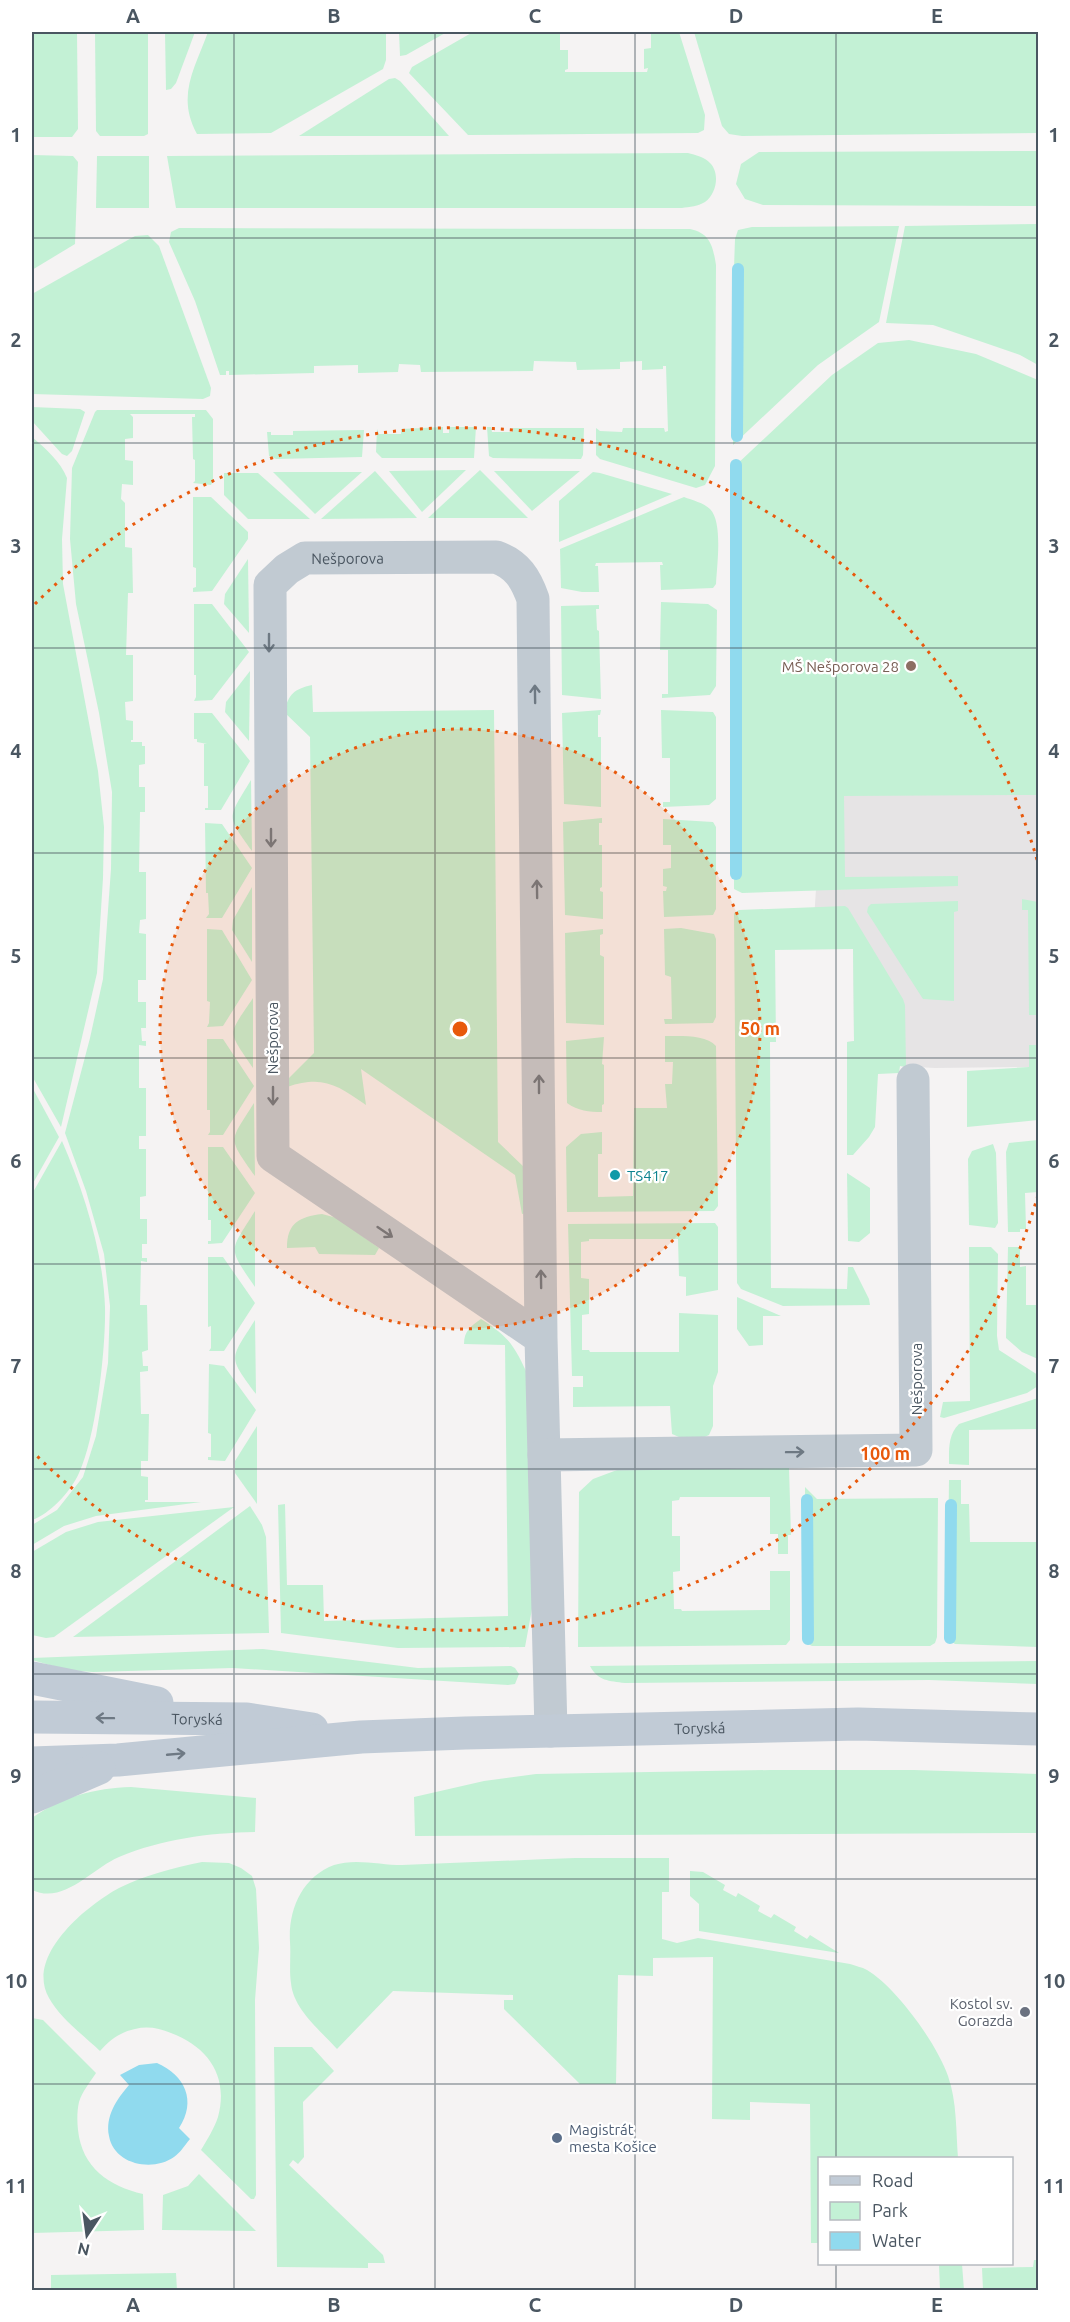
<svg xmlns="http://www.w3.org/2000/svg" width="1070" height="2322" font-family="Ubuntu,sans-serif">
	<rect width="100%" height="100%" fill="#f5f3f3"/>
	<polygon fill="#e6e4e5" points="1038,437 1038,1065 1029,1067 935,1068 899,1066 847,1042 854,1041 853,933 813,936 817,873 784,516"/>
	<g fill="#c3f1d5">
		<polygon points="32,32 77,32 78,129 72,137 32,137"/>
		<polygon points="95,32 148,32 148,134 144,136 100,136 96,131"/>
		<polygon points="165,32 195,32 176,83 171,89 166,90"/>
		<path d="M208,32H386V60L383,69L271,133L197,134C176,96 195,68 208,32Z"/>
		<polygon points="399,32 447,32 406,55 400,56"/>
		<polygon points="473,32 560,32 560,50 568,50 568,69 565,70 565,72 647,72 648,68 644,69 644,49 651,48 651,32 679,32 705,115 704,130 698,133 468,135 409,73 412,67"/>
		<polygon points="694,32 1038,32 1038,133 742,136 729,134 722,126"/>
		<polygon points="395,78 400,81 449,136 299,136 389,79"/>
		<polygon points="1038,151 1038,206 763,205 745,199 736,184 741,164 759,152"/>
		<path d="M688,153C695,155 705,157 710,163C720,173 717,193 705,202C699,206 689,207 682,208H176L167,156Z"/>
		<polygon points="32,155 73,156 78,162 75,244 32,270"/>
		<polygon points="97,156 149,156 149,208 96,208"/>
		<polygon points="1038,224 1038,365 1020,355 933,325 886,323 905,226"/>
		<polygon points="899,226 879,322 818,365 733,445 734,268 735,239 738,230 752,227"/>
		<path d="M179,228L690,229C710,233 713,246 716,265L715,466L705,485L696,488L600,459L596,455V428L600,431L622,432L623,428H664L665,432L668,431L666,366H663V369L642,370V361L620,362V369L577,370L576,362L534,361L533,371L421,372L420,365L399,364L398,372L358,373V365L314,366V373L229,375V371H226V375H220L195,301L169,242L171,232Z"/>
		<polygon points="148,235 159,246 211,388 210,396 203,399 32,394 32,294 135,236"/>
		<polygon points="909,340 976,354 1038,380 1038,795 844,796 845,877 958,876 958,886 742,893 734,889 734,467 832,375 878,343"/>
		<polygon points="32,407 80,409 85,412 72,451 67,456 62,454 32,421"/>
		<polygon points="97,410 206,410 213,419 213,481 211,485 193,483 195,481 195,460 193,459 192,417 195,417 195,414 130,414 133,417 133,438 125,439 125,460 133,461 133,485 122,484 121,499 125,503 125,547 132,548 133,593 128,593 126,655 133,655 133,701 125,702 126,720 133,721 133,740 131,740 131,742 142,742 142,746 145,746 145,764 139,765 139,787 145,787 145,812 140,812 139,872 146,872 146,919 140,920 139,933 146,934 146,980 138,980 138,1002 146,1002 146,1028 141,1028 142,1041 146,1041 146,1046 139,1045 139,1088 146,1088 146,1136 139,1136 139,1149 146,1149 146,1196 140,1197 140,1219 147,1219 147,1244 142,1244 142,1258 147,1258 147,1262 141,1261 140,1305 147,1305 148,1350 142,1352 143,1366 148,1366 148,1371 140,1372 141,1414 149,1414 148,1461 141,1461 141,1476 148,1477 148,1500 145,1500 145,1502 201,1502 96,1516 64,1526 32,1545 32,1525 57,1510 83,1477 96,1436 108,1363 110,1306 104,1254 86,1191 65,1133 90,1038 103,979 111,869 112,792 99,713 76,604 70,539 72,468 95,412"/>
		<polygon points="443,427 443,433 449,433 449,427 476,427 474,458 382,458 376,452 377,429 379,434 401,434 401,429"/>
		<polygon points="487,427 491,427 492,432 512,432 513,428 584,428 583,455 581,459 493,458 489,456"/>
		<polygon points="364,430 362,457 276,459 269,456 267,432 271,432 271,435 293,435 293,431"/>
		<path d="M32,437C46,449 60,461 67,478L62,539L63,584L98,771L104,827L103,878L97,973L61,1127L32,1076Z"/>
		<polygon points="466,470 422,512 389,471"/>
		<polygon points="480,470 528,518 428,518"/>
		<polygon points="375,471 417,518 321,519"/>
		<polygon points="494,471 580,471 532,511"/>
		<polygon points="273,472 362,472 315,514"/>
		<polygon points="593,472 600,473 672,494 559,542 559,501"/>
		<polygon points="224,473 258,473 310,519 248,519 224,495"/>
		<polygon points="193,497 211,497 248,532 248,539 212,591 193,592 193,588 196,587 196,568 193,567"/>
		<path d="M684,497C692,500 704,503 710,509C723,522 717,565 716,584L713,588L661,590L660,565H663L662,562L596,563L595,566H598L599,592H582L561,588L560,549Z"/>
		<polygon points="248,559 249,633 224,604 225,594"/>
		<polygon points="661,602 708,604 717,610 716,686 710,695 662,698 662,694 668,694 668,650 660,650"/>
		<polygon points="194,604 212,604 249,652 212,700 194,701 196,697 196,675 194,675"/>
		<polygon points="599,605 599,609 596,609 597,630 599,631 601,699 562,695 561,606"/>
		<polygon points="250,671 249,741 225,712 226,702"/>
		<path d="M312,685L313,712L494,710L498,1142L525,1168L526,1213L522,1214L515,1175L361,1069L366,1105C337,1085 323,1075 287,1087V1080L314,1053L310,737L284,712C289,694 294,689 312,685Z"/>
		<polygon points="601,710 600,715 598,715 598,737 601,737 601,807 564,804 562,713"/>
		<polygon points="661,710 713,712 716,717 716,799 709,805 663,807 663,802 670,802 670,758 662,758"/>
		<polygon points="194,713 212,713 250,761 221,810 205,810 205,808 208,808 208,786 204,786 204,744 207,744 197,742 197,739 194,739"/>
		<path d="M251,780L252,851C226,814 227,820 251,780Z"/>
		<polygon points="602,818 602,823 599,823 599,845 602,845 602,887 600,888 600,891 603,892 603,919 565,915 563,822"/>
		<polygon points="663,819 713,822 716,827 716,909 713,915 664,917 663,891 666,891 667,887 663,886 663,869 671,868 671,845 663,845"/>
		<polygon points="205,823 222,824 252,868 222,918 206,918 209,914 208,893 206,893"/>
		<polygon points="252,887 252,962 232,930 233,920"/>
		<polygon points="1022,899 1038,902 1038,1015 1029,1015 1028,910 1022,910"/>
		<polygon points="958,901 958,911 954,912 954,1001 923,999 867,912 868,907 871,904"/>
		<polygon points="845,906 848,908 903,999 905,1005 906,1067 900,1066 899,1073 878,1074 875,1127 869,1137 853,1155 847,1155 847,1042 854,1041 853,949 775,950 776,1042 770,1042 771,1288 847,1289 848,1267 853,1267 869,1299 870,1305 783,1306 741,1289 737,1283 734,913 739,910"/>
		<polygon points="681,928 714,934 716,939 716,1017 713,1023 665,1024 664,1019 672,1019 671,977 665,975 664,929"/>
		<polygon points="207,929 222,930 252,980 223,1026 207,1027 209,1023 210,1002 207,1001"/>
		<polygon points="603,929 603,934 600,935 600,955 604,957 604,1025 566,1023 565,933"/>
		<path d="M253,998V1068C227,1029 227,1037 253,998Z"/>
		<path d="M665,1036C679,1036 706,1034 716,1046L718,1206L714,1211L567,1212L566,1147L581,1134L602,1132V1154H598V1197L633,1196L634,1108H667L665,1084H672L673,1062H665Z"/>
		<path d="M604,1037L602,1064L604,1065V1104L602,1105V1112C589,1112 578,1111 567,1103L566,1041Z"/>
		<polygon points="207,1039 223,1039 254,1086 223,1135 208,1135 210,1132 210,1110 207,1110"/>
		<polygon points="1029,1045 1038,1045 1038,1120 967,1127 967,1071 1029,1067"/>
		<polygon points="32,1087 59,1137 32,1185"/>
		<path d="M254,1103L255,1176C227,1136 229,1143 254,1103Z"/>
		<polygon points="1038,1140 1038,1192 1025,1193 1026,1229 1020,1229 1020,1232 1008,1232 1006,1152 1009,1143"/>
		<path d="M62,1141C84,1192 103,1251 105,1307C106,1348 96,1437 79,1473C71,1491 50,1514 32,1520V1194Z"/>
		<polygon points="993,1144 996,1153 998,1223 995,1228 969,1225 968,1159 972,1151"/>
		<polygon points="208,1147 223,1147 255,1193 222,1243 208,1244 208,1241 211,1241 211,1220 208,1220"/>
		<polygon points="847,1173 870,1188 870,1233 859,1242 848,1241"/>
		<path d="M255,1211V1287C227,1246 229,1253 255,1211Z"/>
		<path d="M322,1214L337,1218L379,1248L375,1255L319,1254L315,1247L287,1248C287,1223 299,1217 322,1214Z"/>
		<polygon points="715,1223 718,1227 718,1290 686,1296 686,1277 679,1276 678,1239 589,1239 589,1241 581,1242 581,1278 589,1279 589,1314 582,1315 582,1350 589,1350 590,1352 679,1352 679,1313 718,1315 718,1372 713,1386 713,1426 709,1435 700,1439 686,1440 672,1434 670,1406 573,1407 573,1387 583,1387 583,1376 572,1376 568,1224"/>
		<polygon points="969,1247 991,1247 998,1254 997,1336 999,1350 1038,1375 1038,1386 1027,1393 944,1418 940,1417 943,1402 970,1401"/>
		<polygon points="1008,1247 1020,1247 1020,1267 1026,1266 1026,1305 1038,1305 1038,1359 1022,1352 1006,1338"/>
		<polygon points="208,1257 223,1257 255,1303 224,1351 209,1351 211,1348 211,1326 208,1327"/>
		<polygon points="737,1297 781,1316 763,1316 763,1345 749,1346 737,1329"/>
		<path d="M481,1319C507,1336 513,1343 526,1371L534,1598L525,1647L398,1648L281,1633L278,1505L285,1504L287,1585H323L324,1621L508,1616L505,1345L464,1344C464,1331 471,1326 481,1319Z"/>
		<path d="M255,1320L256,1394C227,1355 230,1360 255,1320Z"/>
		<polygon points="209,1364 224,1366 256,1410 225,1461 208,1460 208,1457 211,1457 211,1434 208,1433"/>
		<path d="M1038,1398V1429L969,1430V1465L949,1464C949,1449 948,1435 959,1424Z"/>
		<polygon points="257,1426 257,1504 235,1473 235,1461"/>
		<polygon points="789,1468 791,1535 788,1535 788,1554 778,1554 778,1534 770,1534 770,1497 680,1497 679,1500 672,1501 672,1536 680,1536 680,1571 673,1572 674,1609 681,1609 682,1611 770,1610 770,1571 790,1571 790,1640 786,1645 578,1647 579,1492 593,1479 617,1470"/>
		<polygon points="949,1480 961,1480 961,1504 969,1504 970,1542 1038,1542 1038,1647 955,1644 947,1638"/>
		<polygon points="805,1487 817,1499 938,1498 937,1637 935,1643 930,1646 812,1646 808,1644 805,1639"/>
		<polygon points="250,1506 262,1525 266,1537 269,1633 73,1637"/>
		<polygon points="234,1507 54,1637 46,1638 32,1635 32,1552 66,1532 98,1522"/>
		<polygon points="263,1649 418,1668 511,1666 515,1668 519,1674 515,1684 508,1685 233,1668 93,1672 67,1670 32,1660 32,1658"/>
		<path d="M1038,1661V1684L929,1680L625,1683C609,1681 598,1681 590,1666Z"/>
		<polygon points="770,1770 914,1770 1038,1774 1038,1833 415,1836 414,1797 484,1781 536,1774"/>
		<path d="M131,1787L256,1798L255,1832C208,1833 162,1839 119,1857C91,1869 64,1905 32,1890V1818C61,1797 95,1788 131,1787Z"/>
		<path d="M575,1858H669V1892H662V1939L677,1943L698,1938L850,1964C855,1966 862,1967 867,1970C896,1987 937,2044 948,2076C957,2101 956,2132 958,2158H820L819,2243H811L810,2104L750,2102V2120L712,2119L713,1957L653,1958V1976L618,1975L616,2084H580L504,2009V2000H513V1995L393,1991L337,2049C321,2031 293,2009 291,1983C289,1970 291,1956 290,1942C288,1910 302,1877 334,1865C355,1858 381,1865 402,1865C460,1863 517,1860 575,1858Z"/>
		<path d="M202,1862L229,1863L241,1868L252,1876L256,1889L259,1948L255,2000L256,2195L254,2199H251L201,2150C207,2140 214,2129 218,2117C229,2076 208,2047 171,2033C159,2028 147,2026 135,2029C120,2032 110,2040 100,2051C83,2035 60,2018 49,1998C25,1956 86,1906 119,1888C145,1875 173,1868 202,1862Z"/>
		<polygon points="690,1871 703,1872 725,1885 723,1890 736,1897 738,1893 760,1906 758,1911 771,1918 774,1914 796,1927 794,1931 807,1939 810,1935 839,1953 699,1931 699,1904 690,1896"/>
		<path d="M32,2018L43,2020L96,2073C90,2082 82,2092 79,2102C77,2111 77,2121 78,2130C82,2168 109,2186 143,2194L144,2230L32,2233Z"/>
		<polygon points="274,2047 312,2047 334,2071 303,2102 304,2157 298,2164 293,2160 289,2165 383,2255 385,2263 368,2263 368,2268 277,2267"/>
		<polygon points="199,2174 256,2231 162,2230 163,2195 188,2186"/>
		<polygon points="1034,2260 1038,2260 1038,2290 983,2290 982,2268 1033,2267"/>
		<polygon points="841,2264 962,2264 964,2290 940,2290 939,2265"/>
		<polygon points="176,2273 177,2290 51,2290 51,2275"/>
	</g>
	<path fill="#90daee" d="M157,2063C185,2075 197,2101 179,2128L190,2139C185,2145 180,2153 174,2157C153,2172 114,2165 109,2136C105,2116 117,2099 129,2085L120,2075L139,2065Z"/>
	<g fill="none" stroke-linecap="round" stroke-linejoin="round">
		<g stroke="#90daee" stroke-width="12">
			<polyline points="737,436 738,269"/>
			<polyline points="736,465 736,874"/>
			<polyline points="807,1500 808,1639"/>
			<polyline points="950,1638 951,1505"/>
		</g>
		<g stroke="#c1cad2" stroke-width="33">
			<path id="s1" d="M541,1338L273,1156L270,585L287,569L305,558L496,557C517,564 526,579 533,599L541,1338L551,1731"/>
			<polyline points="544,1455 916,1450 913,1080"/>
		</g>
		<g stroke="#c1cbd6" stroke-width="33">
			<polyline points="32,1678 157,1703"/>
			<path id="s2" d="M32,1717L247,1719L312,1729"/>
			<path id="s3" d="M32,1763L118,1760L361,1737L465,1733L858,1724L1038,1729"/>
			<polyline points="32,1797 99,1768"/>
		</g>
	</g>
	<defs><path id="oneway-shaft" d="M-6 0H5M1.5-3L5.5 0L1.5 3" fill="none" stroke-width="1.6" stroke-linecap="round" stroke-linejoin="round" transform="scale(1.5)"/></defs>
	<g stroke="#6e7983">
		<use href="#oneway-shaft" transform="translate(269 643) rotate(90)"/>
		<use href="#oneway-shaft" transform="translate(535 694) rotate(-91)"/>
		<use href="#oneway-shaft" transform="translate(271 838) rotate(90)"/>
		<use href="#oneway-shaft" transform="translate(537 889) rotate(-91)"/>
		<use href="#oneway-shaft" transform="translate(539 1084) rotate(-90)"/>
		<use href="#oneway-shaft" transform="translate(273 1096) rotate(90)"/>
		<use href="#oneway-shaft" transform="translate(385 1232) rotate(34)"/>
		<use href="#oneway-shaft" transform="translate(541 1279) rotate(-91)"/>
		<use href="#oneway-shaft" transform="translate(795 1452) rotate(-1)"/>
	</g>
	<g stroke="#6e7984">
		<use href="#oneway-shaft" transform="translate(105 1718) rotate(-179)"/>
		<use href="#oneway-shaft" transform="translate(176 1754) rotate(-5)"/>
	</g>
	<path fill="none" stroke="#4a5661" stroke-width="1.5" stroke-opacity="0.55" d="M234,32V2290M435,32V2290M635,32V2290M836,32V2158M32,238H1038M32,443H1038M32,648H1038M32,853H1038M32,1058H1038M32,1264H1038M32,1469H1038M32,1674H1038M32,1879H1038M32,2084H1038M836,2264V2290"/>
	<circle cx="460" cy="1029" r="300" fill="#e8590c" fill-opacity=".12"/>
	<g fill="none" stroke="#e8590c" stroke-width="3" stroke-dasharray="3 6">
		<circle cx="460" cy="1029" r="300"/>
		<path d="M1038 1195A601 601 0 0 1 35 1454M35 604A601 601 0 0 1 1038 863"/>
	</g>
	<circle fill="#8d6e63" stroke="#fff" stroke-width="2" cx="911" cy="666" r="6"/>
	<circle fill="#0f9aa8" stroke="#fff" stroke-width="2" cx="615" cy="1175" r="6"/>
	<circle fill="#6b7280" stroke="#fff" stroke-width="2" cx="1025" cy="2012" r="6"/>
	<circle fill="#5c6f8a" stroke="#fff" stroke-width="2" cx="557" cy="2138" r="6"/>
	<g text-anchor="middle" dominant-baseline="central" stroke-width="4.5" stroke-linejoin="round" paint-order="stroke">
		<g font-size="15" fill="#4a5661" stroke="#fff">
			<text stroke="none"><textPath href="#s1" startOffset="982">Nešporova</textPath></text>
			<text transform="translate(272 1038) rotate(-90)">Nešporova</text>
			<text transform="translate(916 1379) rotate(-90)">Nešporova</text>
			<text stroke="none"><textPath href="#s2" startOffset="165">Toryská</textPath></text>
			<text stroke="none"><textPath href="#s3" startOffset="669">Toryská</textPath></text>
		</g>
		<g font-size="15" fill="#785e54" stroke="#fff" text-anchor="end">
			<text x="899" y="666">MŠ Nešporova 28</text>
		</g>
		<g font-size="15" fill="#0d838f" stroke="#fff" text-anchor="start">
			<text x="627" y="1175">TS417</text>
		</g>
		<g font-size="15" fill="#5b616d" stroke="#fff" text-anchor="end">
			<text x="1013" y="2003">Kostol sv.<tspan x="1013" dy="17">Gorazda</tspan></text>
		</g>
		<g font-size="15" fill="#4e5e75" stroke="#fff" text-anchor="start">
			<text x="569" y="2129">Magistrát<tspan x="569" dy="17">mesta Košice</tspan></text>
		</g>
	</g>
	<circle cx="460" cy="1029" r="9" fill="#e8590c" stroke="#fff" stroke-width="3"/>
	<g font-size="18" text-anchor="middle" font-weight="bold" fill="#e8590c" stroke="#fff" stroke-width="4.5" stroke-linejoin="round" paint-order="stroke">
		<text x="760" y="1035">50 m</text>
		<text x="885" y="1460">100 m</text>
	</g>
	<rect width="1070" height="2322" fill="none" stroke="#ffffff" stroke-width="66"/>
	<rect x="818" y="2157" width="195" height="108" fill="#ffffff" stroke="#b7bbc0" stroke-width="1.5"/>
	<rect x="830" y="2176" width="30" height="9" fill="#c1cbd6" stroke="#b7bbc0" stroke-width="1.5"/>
	<text x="872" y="2187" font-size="18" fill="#4a5661">Road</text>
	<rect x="830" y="2202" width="30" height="18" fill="#c3f1d5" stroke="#b7bbc0" stroke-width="1.5"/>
	<text x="872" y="2217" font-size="18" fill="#4a5661">Park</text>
	<rect x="830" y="2232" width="30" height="18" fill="#90daee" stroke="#b7bbc0" stroke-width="1.5"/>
	<text x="872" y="2247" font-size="18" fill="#4a5661">Water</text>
	<g transform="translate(87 2235) rotate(193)" stroke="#ffffff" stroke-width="4.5" paint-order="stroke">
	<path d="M0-4.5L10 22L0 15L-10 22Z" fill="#4a5661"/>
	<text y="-9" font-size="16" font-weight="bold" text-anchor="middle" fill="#4a5661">N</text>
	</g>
	<rect x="33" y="33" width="1004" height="2256" fill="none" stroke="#4a5661" stroke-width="2"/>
	<g font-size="20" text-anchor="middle" font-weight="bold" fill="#4a5661">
		<text x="133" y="23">A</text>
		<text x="334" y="23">B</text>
		<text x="535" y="23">C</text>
		<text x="736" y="23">D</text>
		<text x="937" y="23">E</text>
		<text x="16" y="142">1</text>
		<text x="1054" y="142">1</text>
		<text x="16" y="347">2</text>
		<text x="1054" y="347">2</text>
		<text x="16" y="553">3</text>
		<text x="1054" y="553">3</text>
		<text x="16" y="758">4</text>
		<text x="1054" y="758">4</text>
		<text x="16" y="963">5</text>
		<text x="1054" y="963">5</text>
		<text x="16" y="1168">6</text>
		<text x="1054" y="1168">6</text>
		<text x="16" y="1373">7</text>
		<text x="1054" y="1373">7</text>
		<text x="16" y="1578">8</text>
		<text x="1054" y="1578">8</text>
		<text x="16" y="1783">9</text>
		<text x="1054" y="1783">9</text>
		<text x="16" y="1988">10</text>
		<text x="1054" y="1988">10</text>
		<text x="16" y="2193">11</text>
		<text x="1054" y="2193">11</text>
		<text x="133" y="2312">A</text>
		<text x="334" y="2312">B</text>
		<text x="535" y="2312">C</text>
		<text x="736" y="2312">D</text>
		<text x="937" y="2312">E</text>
	</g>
</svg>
